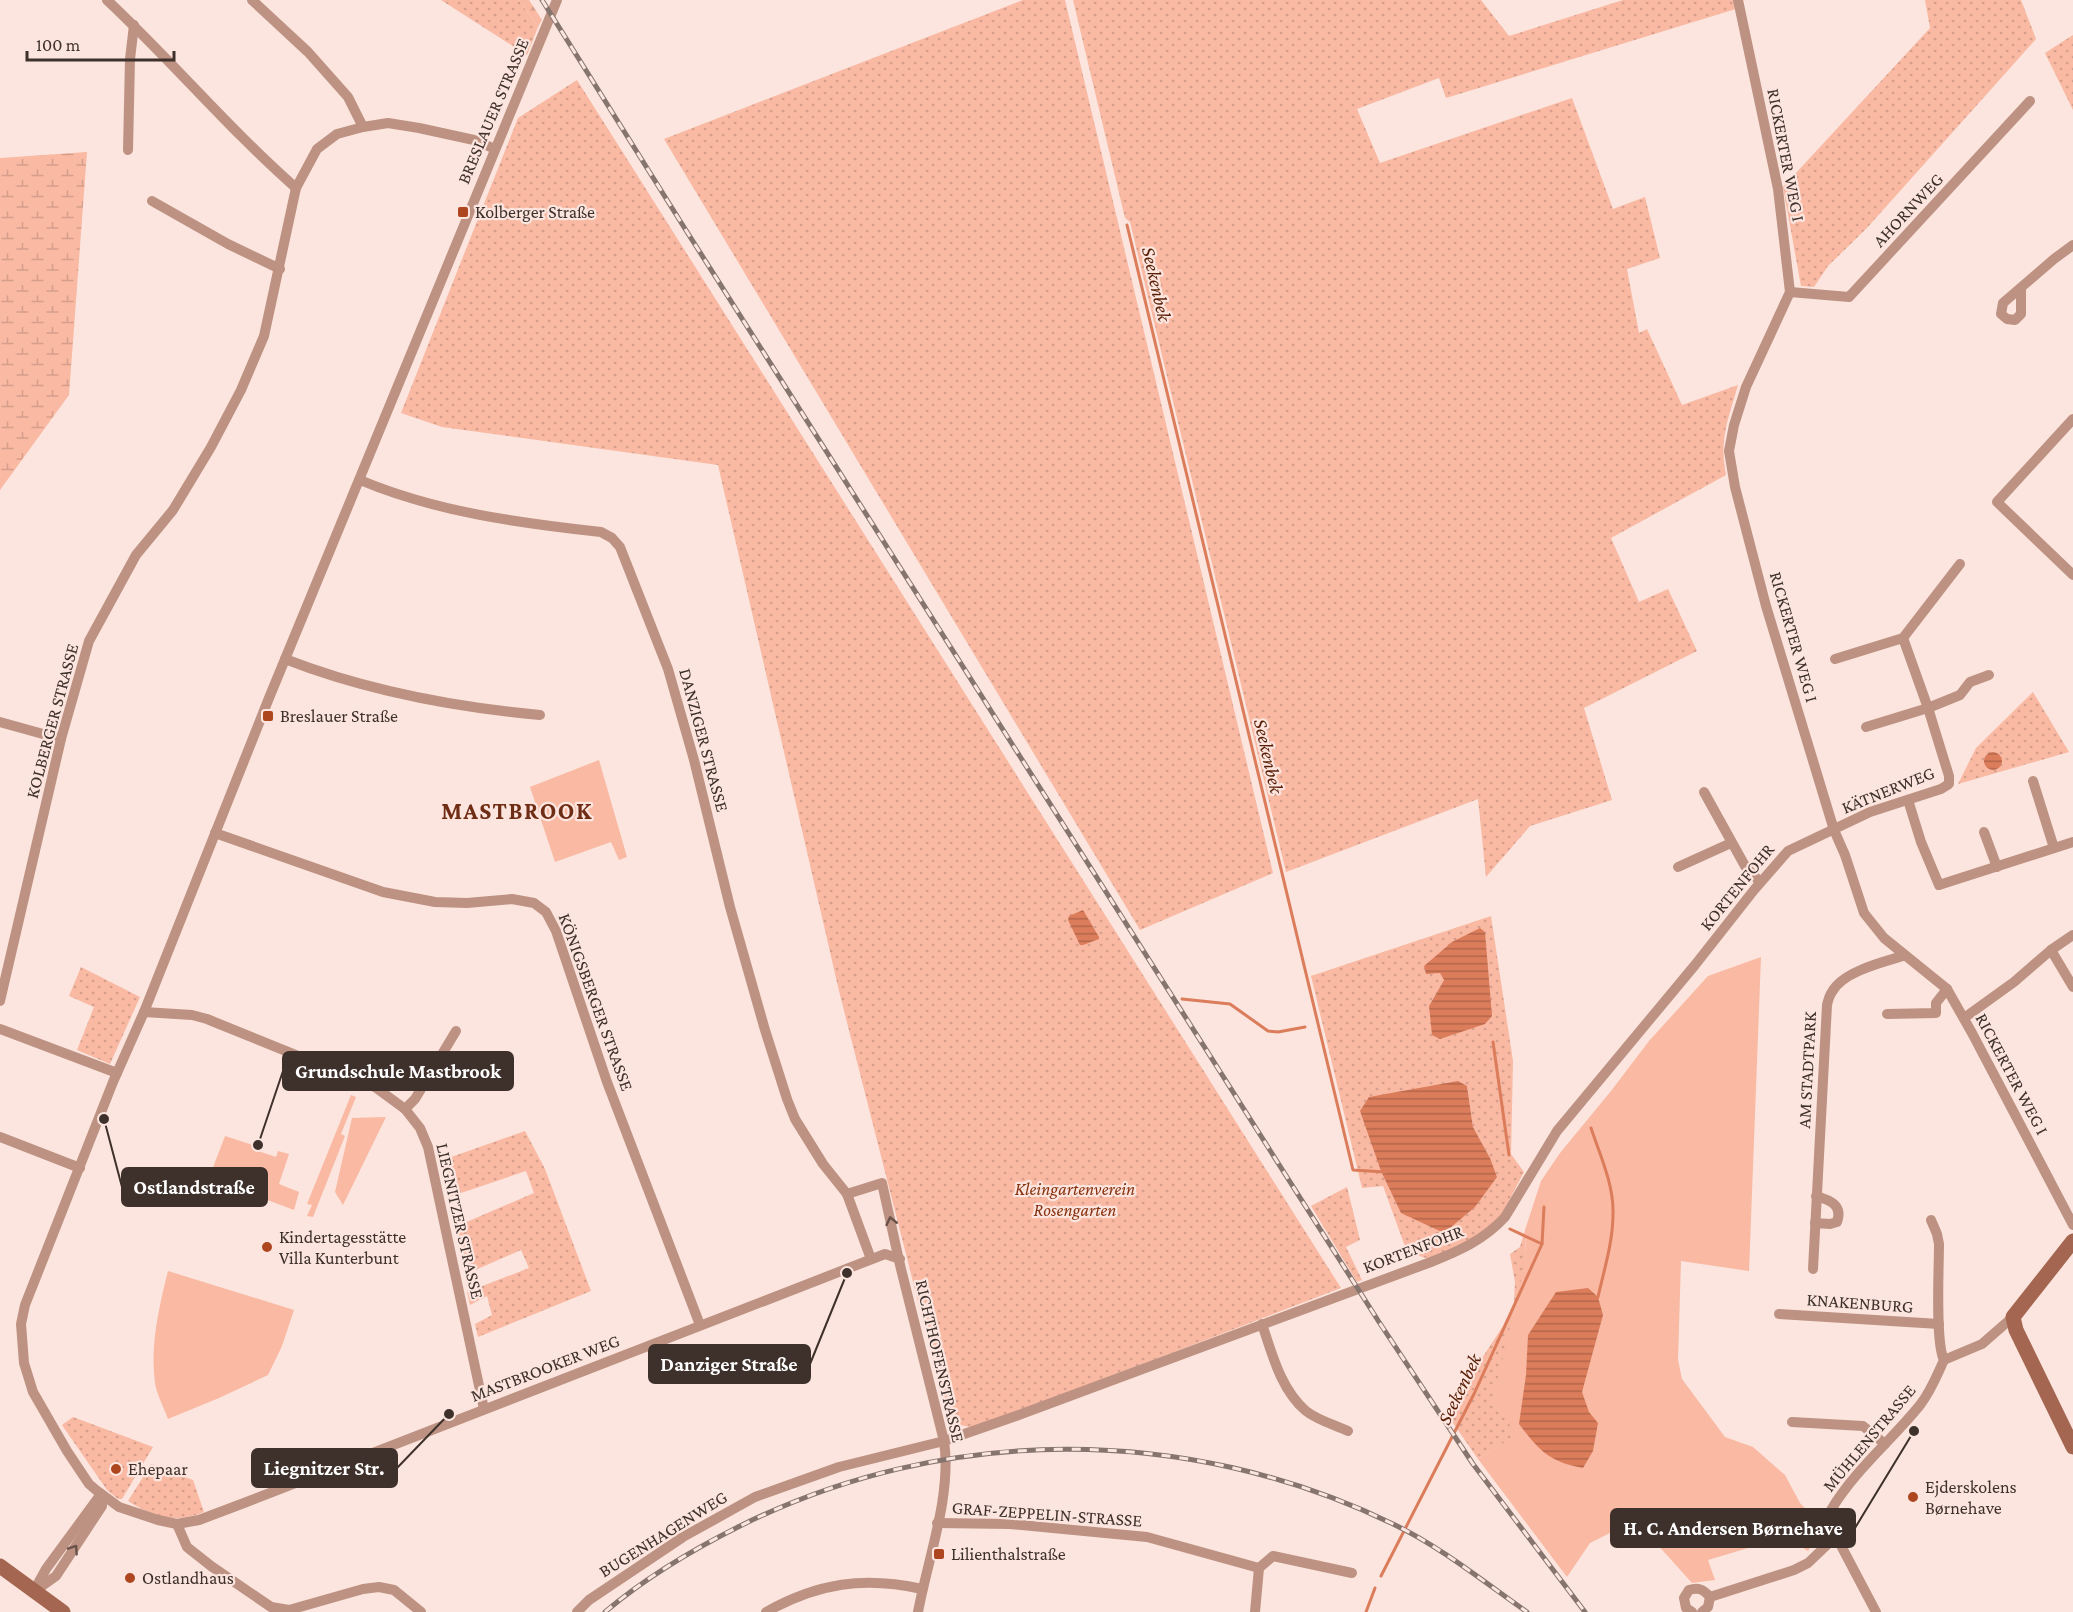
<svg xmlns="http://www.w3.org/2000/svg" width="2073" height="1612" font-family="'Crimson Pro',serif">
	<defs>
		<pattern id="grass-dots" width="8" height="8" patternUnits="userSpaceOnUse" patternTransform="scale(1.5)"><rect width="8" height="8" fill="#f9b9a3"/><path d="M2 2h.1M6 6h.1" fill="none" stroke="#d69f8c" stroke-width="1.8" stroke-linecap="round"/></pattern>
		<pattern id="forest-firs" width="22" height="20" patternUnits="userSpaceOnUse" patternTransform="scale(1.5)"><rect width="22" height="20" fill="#f9b9a3"/><path d="M5 1l3.5 6h-7zM16 11l3.5 6h-7z" fill="#d69f8c"/></pattern>
		<pattern id="wetland-marsh" width="20" height="14" patternUnits="userSpaceOnUse" patternTransform="scale(1.5)"><rect width="20" height="14" fill="#f9b9a3"/><path d="M1 5h8M5 5V1M11 12h8M15 12V8" fill="none" stroke="#d69f8c"/></pattern>
		<pattern id="water-rules" width="6" height="5" patternUnits="userSpaceOnUse" patternTransform="scale(1.5)"><rect width="6" height="5" fill="#db7c5b"/><path d="M0 2.5h6" fill="none" stroke="#b3664b"/></pattern>
	</defs>
	<rect width="100%" height="100%" fill="#fbe5de"/>
	<g fill="url(#grass-dots)" fill-rule="evenodd">
		<polygon points="441,0 519,0 538,27 527,55"/>
		<polygon points="1023,0 1065,0 1273,873 1140,930 664,139"/>
		<path d="M1073,0H1481L1509,36L1623,0H1738L1739,8L1446,98L1439,78L1357,109L1380,163L1572,98L1613,209L1645,197L1660,258L1627,269L1639,333L1647,329L1682,405L1738,385C1728,420 1719,439 1726,475L1611,538L1639,602L1668,589L1697,651L1584,708L1612,800L1530,826L1486,877L1478,799L1286,872L1130,222L1125,218Z"/>
		<polygon points="1925,0 2021,0 2036,39 1866,229 1828,266 1814,287 1801,286 1783,187 1930,28"/>
		<polygon points="2073,35 2073,110 2045,53"/>
		<polygon points="577,80 1341,1288 976,1428 949,1423 839,991 718,465 442,427 401,413 518,118"/>
		<polygon points="2033,692 2069,752 1958,784 1976,748"/>
		<path d="M1491,916L1513,1061L1511,1154L1524,1172L1502,1214L1477,1238L1429,1259L1407,1252L1383,1186L1362,1188L1311,976ZM1485,932L1429,1006L1444,980L1441,973L1434,972ZM1467,1086L1473,1127L1490,1158L1369,1097Z"/>
		<polygon points="81,967 140,997 110,1064 77,1050 94,1007 69,996"/>
		<polygon points="525,1131 545,1169 591,1291 478,1337 475,1324 492,1315 487,1296 470,1305 467,1292 529,1268 521,1250 466,1274 455,1227 534,1193 526,1171 449,1197 440,1161"/>
		<polygon points="1347,1187 1360,1240 1346,1247 1362,1280 1357,1282 1311,1206"/>
		<polygon points="1525,1230 1526,1258 1517,1435 1478,1459 1446,1413 1503,1326 1514,1303 1515,1282 1510,1254 1520,1247"/>
		<polygon points="73,1417 153,1447 122,1499 118,1499 107,1490 62,1425"/>
		<path d="M151,1464L193,1480L204,1512C176,1524 153,1517 128,1501Z"/>
	</g>
	<polygon fill="url(#forest-firs)" points="519,0 529,0 542,20 538,27"/>
	<polygon fill="url(#wetland-marsh)" points="87,152 69,395 0,490 0,158"/>
	<g fill="#f9b9a3">
		<polygon points="599,760 627,857 619,860 611,842 555,862 530,787"/>
		<polygon points="1761,957 1749,1271 1681,1261 1678,1360 1682,1379 1725,1437 1753,1447 1785,1475 1800,1503 1823,1528 1808,1551 1785,1537 1708,1560 1715,1580 1692,1583 1656,1543 1641,1536 1610,1533 1590,1543 1567,1577 1478,1459 1516,1435 1493,1399 1526,1258 1525,1230 1541,1181 1560,1153 1611,1091 1649,1041 1708,976"/>
		<polygon points="351,1095 356,1097 341,1134 345,1136 313,1217 307,1216 312,1205 307,1204"/>
		<polygon points="386,1117 343,1205 335,1192 352,1118"/>
		<polygon points="225,1136 259,1147 258,1151 276,1157 278,1151 289,1154 279,1184 299,1192 294,1210 209,1178"/>
		<path d="M168,1271L294,1310L282,1346L268,1375L219,1398L168,1419C164,1408 157,1395 155,1383C150,1345 159,1307 168,1271Z"/>
	</g>
	<g fill="url(#water-rules)">
		<circle cx="1993" cy="761" r="9"/>
		<polygon points="1083,910 1099,937 1099,939 1083,945 1080,945 1068,920 1069,916"/>
		<polygon points="1480,928 1485,932 1492,1016 1485,1024 1440,1039 1432,1035 1429,1006 1444,980 1440,973 1426,974 1424,966 1452,942"/>
		<polygon points="1458,1081 1467,1086 1473,1127 1490,1158 1497,1177 1475,1207 1444,1233 1401,1213 1381,1171 1360,1111 1369,1097"/>
		<path d="M1588,1288L1598,1297L1603,1315L1582,1392L1589,1412L1598,1423L1593,1451L1583,1468C1548,1461 1540,1451 1519,1424L1526,1375L1528,1335L1556,1292Z"/>
	</g>
	<g fill="none" stroke-linecap="round" stroke-linejoin="round">
		<g stroke="#db7c5b" stroke-width="3">
			<polyline points="1127,225 1353,1170 1385,1172"/>
			<polyline points="1182,999 1230,1004 1268,1031 1278,1032 1305,1027"/>
			<polyline points="1493,1042 1509,1155"/>
			<path d="M1591,1128C1600,1155 1614,1185 1613,1214C1613,1242 1604,1270 1598,1297"/>
			<polyline points="1542,1244 1544,1207"/>
			<polyline points="1381,1576 1474,1394 1542,1244 1510,1229"/>
			<polyline points="1366,1612 1375,1588"/>
		</g>
		<g stroke="#bd9283" stroke-width="10">
			<path d="M107,0C172,61 229,129 296,188"/>
			<polyline points="252,0 308,52 348,97 363,127"/>
			<polyline points="557,0 269,698 144,1012 113,1082 25,1305 21,1324 24,1363 33,1392 67,1451 89,1484 96,1490 119,1507 158,1520 177,1524 199,1520 244,1503 885,1254 900,1259"/>
			<polyline points="1738,0 1778,189 1790,292 1746,387 1734,425 1729,451 1735,487 1766,606 1834,830 1845,855 1864,913 1884,938 1947,989 1972,1033 2073,1225"/>
			<polyline points="128,150 130,59 134,25"/>
			<polyline points="152,201 228,244 280,269"/>
			<polyline points="2021,288 2021,314 2015,320 2007,319 2001,314 2003,303 2054,259 2073,245"/>
			<polyline points="1790,292 1849,297 2030,101"/>
			<polyline points="2073,419 1997,502 2073,575"/>
			<path d="M360,480C436,512 519,523 601,532L612,538L620,547L668,669L694,760L730,907L765,1030L787,1099L795,1119L823,1164L847,1194"/>
			<path d="M285,659C367,691 453,707 540,715"/>
			<polyline points="1835,659 1903,638 1960,564"/>
			<polyline points="0,722 61,739"/>
			<polyline points="1866,727 1928,708 1960,695 1970,682 1989,675"/>
			<polyline points="2033,781 2054,848"/>
			<polyline points="1704,792 1745,866 1760,882"/>
			<polyline points="1908,800 1921,842 1939,885 2073,842"/>
			<polyline points="1984,832 1997,867"/>
			<polyline points="215,833 383,892 435,902 467,903 512,899 534,903 546,912 556,931 607,1082 700,1325"/>
			<polyline points="1678,867 1731,843"/>
			<polyline points="2051,950 2073,935"/>
			<polyline points="0,1001 61,739 89,641 136,555 173,510 211,447 241,390 264,336 296,188 317,149 337,134 363,127 388,123 419,128 474,140 495,149"/>
			<polyline points="144,1012 192,1015 207,1019 375,1087 405,1109 420,1128 428,1147 484,1409"/>
			<polyline points="1887,1014 1936,1013 1936,1003 1947,989"/>
			<polyline points="1964,1018 2014,982 2051,950 2073,987"/>
			<polyline points="0,1029 117,1073"/>
			<polyline points="405,1109 415,1099 456,1031"/>
			<polyline points="0,1137 80,1168"/>
			<path d="M1931,1220L1937,1234L1939,1244C1939,1268 1935,1343 1944,1360"/>
			<path d="M1815,1223L1830,1224L1837,1222C1843,1205 1830,1200 1816,1196"/>
			<path d="M871,1259L847,1194L882,1183L900,1265L944,1441C952,1495 928,1558 918,1612"/>
			<path d="M1813,1269L1827,1005C1828,1001 1829,996 1832,992C1842,972 1883,962 1903,956"/>
			<polyline points="1779,1314 1939,1324"/>
			<path d="M1262,1324C1272,1354 1281,1390 1306,1411C1317,1420 1335,1425 1348,1431"/>
			<polyline points="1792,1422 1863,1426 1885,1444"/>
			<polyline points="937,1523 1010,1524 1147,1537 1259,1568"/>
			<polyline points="177,1524 187,1547 211,1566 271,1607 289,1610 363,1589 379,1587 394,1590 421,1612"/>
			<polyline points="35,1589 46,1569 101,1494"/>
			<polyline points="35,1591 56,1576 102,1506 101,1494"/>
			<polyline points="1710,1597 1794,1570 1808,1563 1829,1543 1837,1538"/>
			<path d="M577,1612L589,1600L683,1537L755,1497L839,1467L944,1441L1016,1416L1431,1262C1459,1251 1484,1240 1505,1217L1557,1131L1695,965L1754,890L1788,851L1870,812L1941,789L1949,784V776L1928,708L1903,638"/>
			<path d="M766,1612C818,1583 864,1576 922,1589"/>
			<polyline points="1255,1612 1259,1568 1273,1556 1352,1573"/>
			<path d="M1692,1612L1686,1608L1684,1598L1689,1590C1698,1587 1703,1589 1710,1597L1708,1607L1702,1612"/>
			<path d="M1876,1612L1837,1538L1831,1510C1855,1470 1891,1441 1920,1405C1931,1391 1937,1375 1944,1360L1982,1344L2013,1317"/>
		</g>
		<g stroke="#a46651" stroke-width="15">
			<polyline points="2073,1241 2013,1317 2016,1330 2073,1447"/>
			<polyline points="0,1566 63,1612"/>
		</g>
		<g stroke="#86756f" stroke-width="5">
			<g id="rail">
				<polyline points="542,0 682,224 1379,1322 1473,1464 1585,1612"/>
				<path d="M605,1612C645,1578 692,1550 740,1526C945,1424 1187,1424 1393,1524C1441,1547 1484,1582 1527,1612"/>
			</g>
		</g>
		<use href="#rail" stroke="#fbe5de" stroke-width="3" stroke-dasharray="9" stroke-linecap="butt"/>
	</g>
	<defs><path id="oneway-chevron" d="M-2-3.5L2.5 0L-2 3.5" fill="none" stroke-width="1.6" stroke-linecap="round" stroke-linejoin="round" transform="scale(1.5)"/></defs>
	<g stroke="#6a524a">
		<use href="#oneway-chevron" transform="translate(891 1221) rotate(-103)"/>
		<use href="#oneway-chevron" transform="translate(74 1549) rotate(-56)"/>
	</g>
	<g fill="#ad461f" stroke="#fbe5de" stroke-width="2">
		<rect x="457" y="206" width="12" height="12" rx="3"/>
		<rect x="262" y="710" width="12" height="12" rx="3"/>
		<circle cx="267" cy="1247" r="6"/>
		<circle cx="116" cy="1469" r="6"/>
		<circle cx="1913" cy="1497" r="6"/>
		<rect x="933" y="1548" width="12" height="12" rx="3"/>
		<circle cx="130" cy="1578" r="6"/>
	</g>
	<g text-anchor="middle" dominant-baseline="central" stroke-width="4.5" stroke-linejoin="round" paint-order="stroke">
		<g font-size="18" fill="#3e302b" stroke="#fbe5de">
			<text transform="translate(493 111) rotate(-67)">BRESLAUER STRASSE</text>
			<text transform="translate(1786 155) rotate(79)">RICKERTER WEG I</text>
			<text transform="translate(1908 210) rotate(-47)">AHORNWEG</text>
			<text transform="translate(1794 637) rotate(74)">RICKERTER WEG I</text>
			<text transform="translate(52 721) rotate(-75)">KOLBERGER STRASSE</text>
			<text transform="translate(704 740) rotate(75)">DANZIGER STRASSE</text>
			<text transform="translate(1888 790) rotate(-22)">KÄTNERWEG</text>
			<text transform="translate(1737 887) rotate(-51)">KORTENFOHR</text>
			<text transform="translate(596 1002) rotate(70)">KÖNIGSBERGER STRASSE</text>
			<text transform="translate(1807 1070) rotate(-87)">AM STADTPARK</text>
			<text transform="translate(2012 1074) rotate(62)">RICKERTER WEG I</text>
			<text transform="translate(460 1221) rotate(77)">LIEGNITZER STRASSE</text>
			<text transform="translate(1413 1249) rotate(-21)">KORTENFOHR</text>
			<text transform="translate(1860 1303) rotate(4)">KNAKENBURG</text>
			<text transform="translate(940 1361) rotate(77)">RICHTHOFENSTRASSE</text>
			<text transform="translate(545 1368) rotate(-21)">MASTBROOKER WEG</text>
			<text transform="translate(1869 1438) rotate(-50)">MÜHLENSTRASSE</text>
			<text transform="translate(1047 1514) rotate(4)">GRAF-ZEPPELIN-STRASSE</text>
			<text transform="translate(663 1534) rotate(-32)">BUGENHAGENWEG</text>
		</g>
		<g font-size="18" fill="#3e302b" stroke="#fbe5de" text-anchor="start">
			<text x="475" y="212">Kolberger Straße</text>
			<text x="280" y="716">Breslauer Straße</text>
			<text x="279" y="1237">Kindertagesstätte<tspan x="279" dy="21">Villa Kunterbunt</tspan></text>
			<text x="128" y="1469">Ehepaar</text>
			<text x="1925" y="1487">Ejderskolens<tspan x="1925" dy="21">Børnehave</tspan></text>
			<text x="951" y="1554">Lilienthalstraße</text>
			<text x="142" y="1578">Ostlandhaus</text>
		</g>
		<g font-size="18" font-style="italic" fill="#87310e" stroke="#fbe5de">
			<text x="1075" y="1189">Kleingartenverein<tspan x="1075" dy="21">Rosengarten</tspan></text>
		</g>
		<g font-size="20" font-style="italic" fill="#591e06" stroke="#fbe5de">
			<text transform="translate(1157 284) rotate(77)">Seekenbek</text>
			<text transform="translate(1269 756) rotate(77)">Seekenbek</text>
			<text transform="translate(1459 1389) rotate(-64)">Seekenbek</text>
		</g>
		<g font-size="24" font-weight="bold" letter-spacing="1.5" fill="#6f2d15" stroke="#fbe5de">
			<text x="517" y="810">MASTBROOK</text>
		</g>
	</g>
	<path fill="none" stroke="#3e302b" stroke-width="2" d="M258 1145L283 1071M104 1119L122 1187M847 1273L810 1364M449 1414L397 1468M1914 1431L1855 1528"/>
	<g fill="#3e302b" stroke="#fbe5de" stroke-width="2">
		<circle cx="258" cy="1145" r="6"/>
		<circle cx="104" cy="1119" r="6"/>
		<circle cx="847" cy="1273" r="6"/>
		<circle cx="449" cy="1414" r="6"/>
		<circle cx="1914" cy="1431" r="6"/>
	</g>
	<g fill="#3e302b" stroke="#3e302b" stroke-width="2">
		<rect x="283" y="1052" width="230" height="38" rx="6"/>
		<rect x="122" y="1168" width="145" height="38" rx="6"/>
		<rect x="649" y="1345" width="161" height="38" rx="6"/>
		<rect x="252" y="1449" width="145" height="38" rx="6"/>
		<rect x="1611" y="1509" width="244" height="38" rx="6"/>
	</g>
	<g font-size="20" text-anchor="middle" font-weight="bold" fill="#fff">
		<text x="398" y="1078">Grundschule Mastbrook</text>
		<text x="194" y="1194">Ostlandstraße</text>
		<text x="729" y="1371">Danziger Straße</text>
		<text x="324" y="1475">Liegnitzer Str.</text>
		<text x="1733" y="1535">H. C. Andersen Børnehave</text>
	</g>
	<path d="M27 51v9h147v-9" fill="none" stroke="#3e302b" stroke-width="3"/>
	<text x="36" y="51" font-size="18" fill="#3e302b" stroke="#fbe5de" stroke-width="4.5" paint-order="stroke">100 m</text>
</svg>
